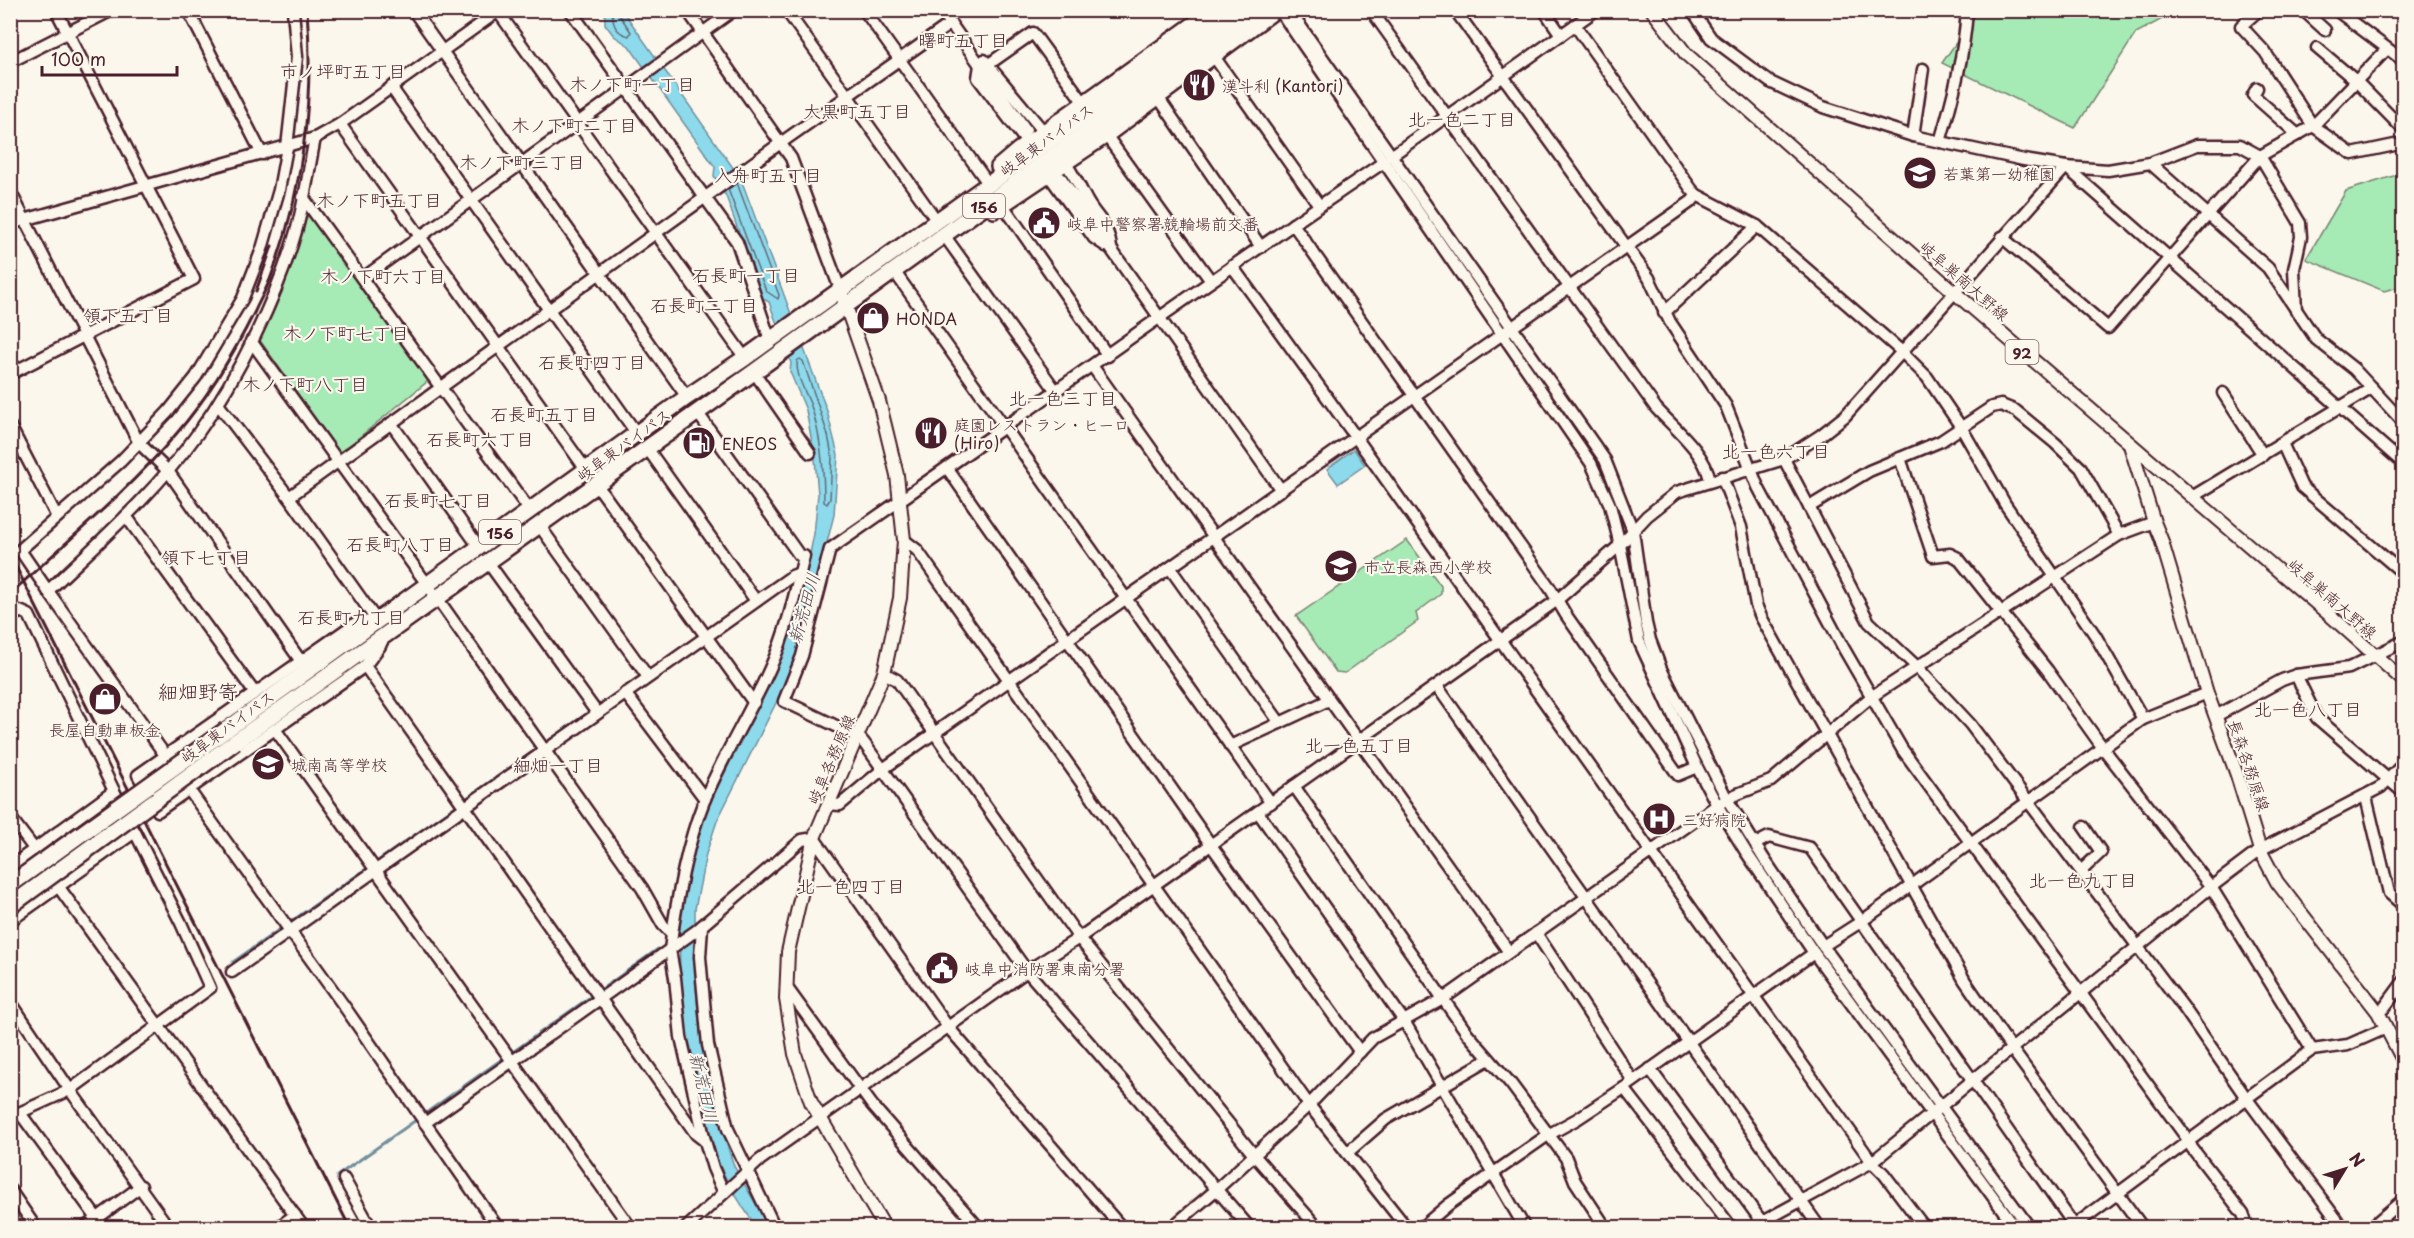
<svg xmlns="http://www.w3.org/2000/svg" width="2414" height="1238" font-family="'Playpen Sans','Klee One',sans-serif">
	<rect width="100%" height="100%" fill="#fbf7ec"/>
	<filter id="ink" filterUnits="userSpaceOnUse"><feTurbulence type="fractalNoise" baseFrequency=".0167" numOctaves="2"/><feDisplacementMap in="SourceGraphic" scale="12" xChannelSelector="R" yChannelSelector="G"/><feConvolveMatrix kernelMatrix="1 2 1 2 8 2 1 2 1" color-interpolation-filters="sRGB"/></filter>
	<g filter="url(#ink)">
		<g fill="#a6eab5" stroke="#788470" stroke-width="1.5">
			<polygon points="1978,11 2177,11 2136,33 2075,128 1942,63"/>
			<polygon points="2403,173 2403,286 2384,291 2306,259 2346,191"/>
			<polygon points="306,210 428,381 340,453 259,339"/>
			<polygon points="1407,540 1441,586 1441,594 1416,613 1418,621 1345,673 1336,672 1296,616"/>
		</g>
		<g fill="#8cdaeb" stroke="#728f9e" stroke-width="1.5">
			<path d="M605,11H623L741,179L827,411L838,455L834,515L802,641L777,701L717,821L706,854L695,909V973L700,1033L707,1067L728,1148L734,1166L769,1227H756C744,1208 730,1189 721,1168C712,1149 709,1127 703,1107C682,1028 669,939 690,859C695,841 702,824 708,807L779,662L804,583L814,534L818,494L815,459L806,410L790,372L791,363L769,302L762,298L726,196L714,176L715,167L629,46L614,36L605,24Z"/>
			<polygon points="1354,449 1365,465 1338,484 1327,469"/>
		</g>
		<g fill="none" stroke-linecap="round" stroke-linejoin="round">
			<g stroke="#646a78" stroke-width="1.5">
				<path d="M612,10C613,24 614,32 629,36L631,32L620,16L619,10"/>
				<polyline points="728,189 766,291 778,299 779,295 737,183"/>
				<path d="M800,359L803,361L828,435L832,456L830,499L827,504L824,502C824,472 821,438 812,409C807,393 796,379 797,361Z"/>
			</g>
			<g stroke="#728f9e" stroke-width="3">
				<polyline points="544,744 640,676"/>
				<polyline points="375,863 538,748"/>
				<polyline points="289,923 369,867"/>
				<polyline points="233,962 283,927"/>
				<polyline points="599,991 658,949"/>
				<polyline points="510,1054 593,995"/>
				<polyline points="337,1176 505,1057"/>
			</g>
			<g stroke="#4a1f2b" stroke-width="15">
				<g id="minor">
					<polyline points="188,10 262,154"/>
					<polyline points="413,10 687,397"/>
					<polyline points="497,10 745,358"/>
					<polyline points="570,10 737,242 770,340"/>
					<polyline points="687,10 791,158 840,289"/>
					<polyline points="786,10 937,221"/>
					<polyline points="864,10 985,179"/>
					<polyline points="941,10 1026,130"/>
					<polyline points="1282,10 1294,17 1605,460 1633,531 1646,623 1650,640 1661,669 1727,799 1764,859 1823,946 2030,1228"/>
					<path d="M1371,10L1656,408C1675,429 1704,451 1710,480"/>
					<polyline points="1455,10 1649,278 1670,322 1726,406 1758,487 1844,649 1902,749 2189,1141 2192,1148 2243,1214 2248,1228"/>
					<polyline points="1544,10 1561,35"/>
					<polyline points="1692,10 1711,38 1770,82 1823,107 1913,136 2024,160 2066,167 2108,170 2150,163 2197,145 2240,145 2260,156 2300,223 2301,237 2294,269 2296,311"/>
					<polyline points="2259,10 2241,26 2265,52 2313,126 2352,154 2404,143"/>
					<polyline points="2303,10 2325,30"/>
					<polyline points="2336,10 2404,61"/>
					<polyline points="1280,11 1591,463 1610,505 1620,545 1639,641 1697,767 1717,805 1746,852 1814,953 2016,1228"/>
					<polyline points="1575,25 1692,190 1697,195 1757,226 1901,351 1927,377 1961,427 2005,504 2095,635 2143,719"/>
					<polyline points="2317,48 2356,81 2404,130"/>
					<polyline points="1213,55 1319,205"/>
					<polyline points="984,60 1044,132"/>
					<polyline points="10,62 112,10"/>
					<polyline points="989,64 1033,33 1084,103"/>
					<polyline points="980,65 978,78 1028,144"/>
					<polyline points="391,87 637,434"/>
					<polyline points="2257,88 2253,95 2298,135"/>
					<polyline points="1158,97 1261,247"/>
					<polyline points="340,124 587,471"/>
					<polyline points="1106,135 1211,281"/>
					<polyline points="1913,136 1923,69"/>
					<path d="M1940,142C1953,98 1964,56 1967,10"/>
					<polyline points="1391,156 1596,10"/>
					<path d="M1065,162C1074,175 1080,187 1087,201C1098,220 1108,223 1111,248"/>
					<polyline points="2150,163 2268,268 2316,339 2354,369 2404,423"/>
					<polyline points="2066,167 2404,464"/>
					<polyline points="1048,174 1094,238 1106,246"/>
					<polyline points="1061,178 1281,490"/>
					<polyline points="10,191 139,443 168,471 300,660"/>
					<polyline points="303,197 530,511"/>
					<polyline points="1003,205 1108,356"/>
					<polyline points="10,224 315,138 340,124 500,10"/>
					<polyline points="1293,224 1550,588 1566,615 1678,775 1697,767"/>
					<polyline points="944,235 1056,391"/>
					<polyline points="2002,237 2108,328 2260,156 2313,126 2387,49"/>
					<polyline points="1232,266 1355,436 1872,1162 1884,1174 1925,1228"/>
					<polyline points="894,271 1271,803"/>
					<polyline points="363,278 734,10"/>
					<polyline points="1664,313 1757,226"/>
					<polyline points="251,341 437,598 642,888 663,925 672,934 670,950 675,978 681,1037 705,1141"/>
					<polyline points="1093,367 1509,952"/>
					<polyline points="754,372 810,453"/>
					<polyline points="10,374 194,279 56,10"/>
					<polyline points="2223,393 2263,455"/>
					<polyline points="218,404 289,497 377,621"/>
					<polyline points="391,423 479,547"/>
					<polyline points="10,426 57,517"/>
					<polyline points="2282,443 2302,487 2404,574"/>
					<polyline points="647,448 756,601"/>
					<polyline points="1900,458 1933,556 1950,554 1958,558 2048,671 2103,748 2211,887 2312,1050"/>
					<polyline points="1784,459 1869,622 1916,666 1970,724 2184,1008 2247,1099 2343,1228"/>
					<polyline points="947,468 1211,845 1360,1052"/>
					<polyline points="1722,477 1741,527 1756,605 1761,617 1965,981 2011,1048 2143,1228"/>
					<polyline points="597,485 754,703"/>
					<polyline points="289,497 782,142 950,24"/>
					<polyline points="2192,497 2372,388"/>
					<polyline points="1809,507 1869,471 1941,441 1992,407 2001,405 2016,411 2055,443 2081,468 2119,535"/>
					<polyline points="126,516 254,692"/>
					<polyline points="539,525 648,677"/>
					<polyline points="904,540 917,550 1309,1105 1407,1228"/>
					<polyline points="487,561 597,713"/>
					<polyline points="1170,568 1280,723"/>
					<polyline points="48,591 20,550 121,461 168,412 196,377 243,298 262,249 279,190 287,147 297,57 293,10"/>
					<polyline points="10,619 20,611 29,615 114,791"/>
					<polyline points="377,621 357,622 138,775 158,811 365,666 380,646 384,637"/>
					<polyline points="365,666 696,1134 705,1141 713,1168 723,1191"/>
					<polyline points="884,673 897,680 1079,938 1254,1155 1318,1228"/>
					<polyline points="2296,675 2317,718 2404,793"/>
					<polyline points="1437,686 1820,1228"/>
					<polyline points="625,693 705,799"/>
					<polyline points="2216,716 2282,680 2296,675 2349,668 2404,641"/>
					<polyline points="275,729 631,1228"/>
					<polyline points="1230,746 1329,700"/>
					<path d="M165,755L48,591C100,541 156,492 198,433C239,376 278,295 297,228C305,199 309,168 315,138"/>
					<polyline points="1294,786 1467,1033 1511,1084 1566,1158 1575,1181 1606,1228"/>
					<polyline points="189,790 344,1006 498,1228"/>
					<polyline points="2366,797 2389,893 2404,906"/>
					<polyline points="828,804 840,805 883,769 1692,201 1697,195"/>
					<polyline points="1258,812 1404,1021 1525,1228"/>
					<polyline points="10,817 35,850"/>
					<polyline points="1755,844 1769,837 1810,848 2076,1228"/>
					<polyline points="10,867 114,791 124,810"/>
					<polyline points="2081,871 2101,852 2084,827"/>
					<polyline points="58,886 304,1228"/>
					<polyline points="10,921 135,832 132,827"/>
					<polyline points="702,926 700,957 708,1045 728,1129 775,1228"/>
					<polyline points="1536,933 1633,1081"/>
					<path d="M672,934C679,889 687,844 704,801C723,755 751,712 771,666C787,631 795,593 804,556L799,555L697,412"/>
					<polyline points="1823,946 1862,921 2143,719 2207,693"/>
					<polyline points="232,972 792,576 800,573"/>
					<polyline points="787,988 872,1105 979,1228"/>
					<polyline points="10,1001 70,1090 169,1228"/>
					<polyline points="2378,1012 2384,1008 2404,981"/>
					<polyline points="1650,1069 1762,1222"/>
					<polyline points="1624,1088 1732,1228"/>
					<polyline points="20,1113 104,1228"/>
					<polyline points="10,1117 70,1090 210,988 181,923 135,832"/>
					<polyline points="425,1123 697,930 802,840 814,838 948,1027 1122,1228"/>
					<polyline points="1347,1153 1386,1119 1489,1059"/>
					<polyline points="344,1179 371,1228"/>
					<polyline points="10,1190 36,1228"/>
					<polyline points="84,1228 141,1186"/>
					<polyline points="277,1228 295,1215"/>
					<polyline points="686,1228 760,1160 1027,971 1079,938 1556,601 1620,545 1647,516 1677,492 1784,459 1821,435 1845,416 2066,167"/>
					<polyline points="1171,1228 1217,1189 1309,1105 1373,1038 1443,999 1717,805 1735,795 1771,781 1871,697 2119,535 2154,522"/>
					<path d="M1250,1228L1027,971L864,743L859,737L784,701L802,656L830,549C1016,421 1197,288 1384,162"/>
					<polyline points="1421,1228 1448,1205 1548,1135 1577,1119 1624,1088 1814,953"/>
					<polyline points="1751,1228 1872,1162 2211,887 2260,850 2381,787 2404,763"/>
					<polyline points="2071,1228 2312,1050 2348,1045 2382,1030"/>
					<polyline points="2370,1228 2404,1199"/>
				</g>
			</g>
			<g stroke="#4a1f2b" stroke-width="16">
				<g id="major">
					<polyline points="1652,10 1686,54 1954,292 2332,617 2404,681"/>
					<polyline points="840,289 879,401 897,475 904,540 900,598 884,673 814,838 788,952 786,999 795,1054 811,1102 885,1228"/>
					<polyline points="2130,445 2154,522 2161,539 2207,693 2237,775 2260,850 2277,882 2378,1012 2404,1062"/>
				</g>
			</g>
			<g stroke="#4a1f2b" stroke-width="20">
				<g id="highway">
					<polyline points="999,167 1019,150 1214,10"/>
					<polyline points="994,210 1106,135 1275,10"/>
					<polyline points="226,730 687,397 745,358 1233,10"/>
					<polyline points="235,742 754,372 1256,10"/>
				</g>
			</g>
			<use href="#minor" stroke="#fbf7ec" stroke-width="10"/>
			<use href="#major" stroke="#fbf7ec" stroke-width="12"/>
			<use href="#highway" stroke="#fbf7ec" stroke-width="15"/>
			<g stroke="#4a1f2b" stroke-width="3">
				<polyline points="256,291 272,246"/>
				<polyline points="10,555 350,1228"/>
				<path d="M10,594C66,542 128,491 177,433C209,396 233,355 255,311C260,299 268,287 272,274C303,191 314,98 307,10"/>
			</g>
			<g stroke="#4a1f2b" stroke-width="20" stroke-linecap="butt">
				<g id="highway-bridge">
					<polyline points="10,885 226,730"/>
					<polyline points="10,906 235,742"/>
				</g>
			</g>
			<use href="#highway-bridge" stroke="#fbf7ec" stroke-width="15"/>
		</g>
	</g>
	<defs>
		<g id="restaurant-disc" transform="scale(1.725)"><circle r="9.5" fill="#4a1f2b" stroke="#fbf7ec"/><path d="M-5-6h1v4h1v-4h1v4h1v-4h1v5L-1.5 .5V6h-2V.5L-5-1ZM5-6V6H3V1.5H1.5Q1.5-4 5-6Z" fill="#fff"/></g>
		<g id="school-disc" transform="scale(1.725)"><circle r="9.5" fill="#4a1f2b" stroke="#fbf7ec"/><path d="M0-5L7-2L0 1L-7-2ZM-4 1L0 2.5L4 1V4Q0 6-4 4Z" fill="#fff"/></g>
		<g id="civic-disc" transform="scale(1.725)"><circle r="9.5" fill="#4a1f2b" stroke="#fbf7ec"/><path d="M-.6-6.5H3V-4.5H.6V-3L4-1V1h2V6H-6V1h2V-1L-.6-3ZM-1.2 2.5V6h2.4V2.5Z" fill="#fff"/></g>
		<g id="shop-disc" transform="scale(1.725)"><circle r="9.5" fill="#4a1f2b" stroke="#fbf7ec"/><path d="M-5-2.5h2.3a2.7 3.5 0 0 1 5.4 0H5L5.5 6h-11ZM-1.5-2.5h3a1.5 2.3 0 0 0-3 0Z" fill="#fff"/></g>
		<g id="fuel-disc" transform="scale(1.725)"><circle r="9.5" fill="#4a1f2b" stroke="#fbf7ec"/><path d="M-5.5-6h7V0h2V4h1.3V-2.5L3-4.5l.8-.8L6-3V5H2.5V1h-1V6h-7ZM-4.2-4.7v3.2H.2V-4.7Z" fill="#fff"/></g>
		<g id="hospital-disc" transform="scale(1.725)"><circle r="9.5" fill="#4a1f2b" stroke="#fbf7ec"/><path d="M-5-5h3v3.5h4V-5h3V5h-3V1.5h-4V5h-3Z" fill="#fff"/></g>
	</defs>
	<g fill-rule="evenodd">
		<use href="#restaurant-disc" x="1199" y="85"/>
		<use href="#school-disc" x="1920" y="173"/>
		<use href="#civic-disc" x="1044" y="223"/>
		<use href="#shop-disc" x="873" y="318"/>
		<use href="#restaurant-disc" x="931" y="433"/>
		<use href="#fuel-disc" x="699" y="443"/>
		<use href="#school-disc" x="1341" y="566"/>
		<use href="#shop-disc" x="105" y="699"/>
		<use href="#school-disc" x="268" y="764"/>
		<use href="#hospital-disc" x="1659" y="819"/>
		<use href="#civic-disc" x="942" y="968"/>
	</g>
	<g text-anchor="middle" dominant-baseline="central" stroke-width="4.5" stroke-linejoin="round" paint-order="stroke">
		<g fill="#fbf7ec" stroke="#7f6065" stroke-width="1.5">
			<rect x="963" y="194" width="42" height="24" rx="4.5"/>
			<rect x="2005.5" y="340" width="33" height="24" rx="4.5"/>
			<rect x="479" y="520" width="42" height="24" rx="4.5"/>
		</g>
		<g font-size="15" font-weight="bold" fill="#4a1f2b">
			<text x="984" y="206">156</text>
			<text x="2022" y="352">92</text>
			<text x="500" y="532">156</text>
		</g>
		<g font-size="16" fill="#4a1f2b" stroke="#fbf7ec" text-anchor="start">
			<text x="1222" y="85">漢斗利 (Kantori)</text>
			<text x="1943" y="173">若葉第一幼稚園</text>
			<text x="1067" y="223">岐阜中警察署競輪場前交番</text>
			<text x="896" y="318">HONDA</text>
			<text x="954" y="424">庭園レストラン・ヒーロ<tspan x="954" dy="18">(Hiro)</tspan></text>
			<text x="722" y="443">ENEOS</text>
			<text x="1364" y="566">市立長森西小学校</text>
			<text x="105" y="729" text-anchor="middle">長屋自動車板金</text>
			<text x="291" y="764">城南高等学校</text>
			<text x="1682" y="819">三好病院</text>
			<text x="965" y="968">岐阜中消防署東南分署</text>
		</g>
		<g font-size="16" fill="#4a1f2b" stroke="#fbf7ec">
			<text transform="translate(1046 139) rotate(-36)">岐阜東バイパス</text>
			<text transform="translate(1965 280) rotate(41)">岐阜巣南大野線</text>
			<text transform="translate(623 444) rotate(-36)">岐阜東バイパス</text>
			<text transform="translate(2333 598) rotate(41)">岐阜巣南大野線</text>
			<text transform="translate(227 726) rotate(-36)">岐阜東バイパス</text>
			<text transform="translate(830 759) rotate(-67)">岐阜各務原線</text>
			<text transform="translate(2250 765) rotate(71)">長森各務原線</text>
		</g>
		<g font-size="18" fill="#4a1f2b" stroke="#fbf7ec">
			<text x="963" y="39">曙町五丁目</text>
			<text x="343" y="70">市ノ坪町五丁目</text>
			<text x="632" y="83">木ノ下町一丁目</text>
			<text x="857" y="110">大黒町五丁目</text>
			<text x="1462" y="118">北一色二丁目</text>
			<text x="574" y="124">木ノ下町二丁目</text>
			<text x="522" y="161">木ノ下町三丁目</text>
			<text x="768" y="174">入舟町五丁目</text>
			<text x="379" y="199">木ノ下町五丁目</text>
			<text x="746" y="274">石長町一丁目</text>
			<text x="383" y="275">木ノ下町六丁目</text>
			<text x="704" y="304">石長町二丁目</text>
			<text x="128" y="314">領下五丁目</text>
			<text x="346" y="332">木ノ下町七丁目</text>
			<text x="592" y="361">石長町四丁目</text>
			<text x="305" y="383">木ノ下町八丁目</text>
			<text x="1063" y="397">北一色三丁目</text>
			<text x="544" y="413">石長町五丁目</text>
			<text x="480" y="438">石長町六丁目</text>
			<text x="1776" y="450">北一色六丁目</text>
			<text x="438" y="499">石長町七丁目</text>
			<text x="400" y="543">石長町八丁目</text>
			<text x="206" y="556">領下七丁目</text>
			<text x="351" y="616">石長町九丁目</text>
			<text x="2308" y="708">北一色八丁目</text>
			<text x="1359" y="744">北一色五丁目</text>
			<text x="558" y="764">細畑一丁目</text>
			<text x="2083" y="879">北一色九丁目</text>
			<text x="851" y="885">北一色四丁目</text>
		</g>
		<g font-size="18" font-style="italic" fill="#5a4e5b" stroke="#fbf7ec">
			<text transform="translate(803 608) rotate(-74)">新荒田川</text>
			<text transform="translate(705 1088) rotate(77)">新荒田川</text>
		</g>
		<g font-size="20" fill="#4a1f2b" stroke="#fbf7ec">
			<text x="198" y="691">細畑野寄</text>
		</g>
	</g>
	<rect width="2414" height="1238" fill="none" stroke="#fbf7ec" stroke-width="36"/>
	<rect x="18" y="18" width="2378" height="1202" fill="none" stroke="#4a1f2b" stroke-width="2" filter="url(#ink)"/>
	<g transform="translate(2345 1169) rotate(52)" stroke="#fbf7ec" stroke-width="4.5" paint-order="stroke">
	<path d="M0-4.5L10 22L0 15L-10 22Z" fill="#4a1f2b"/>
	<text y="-9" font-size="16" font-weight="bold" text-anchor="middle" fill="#4a1f2b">N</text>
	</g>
	<path d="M42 66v9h135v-9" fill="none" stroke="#4a1f2b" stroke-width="3"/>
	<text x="51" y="66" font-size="18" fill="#4a1f2b" stroke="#fbf7ec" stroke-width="4.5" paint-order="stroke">100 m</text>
</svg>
